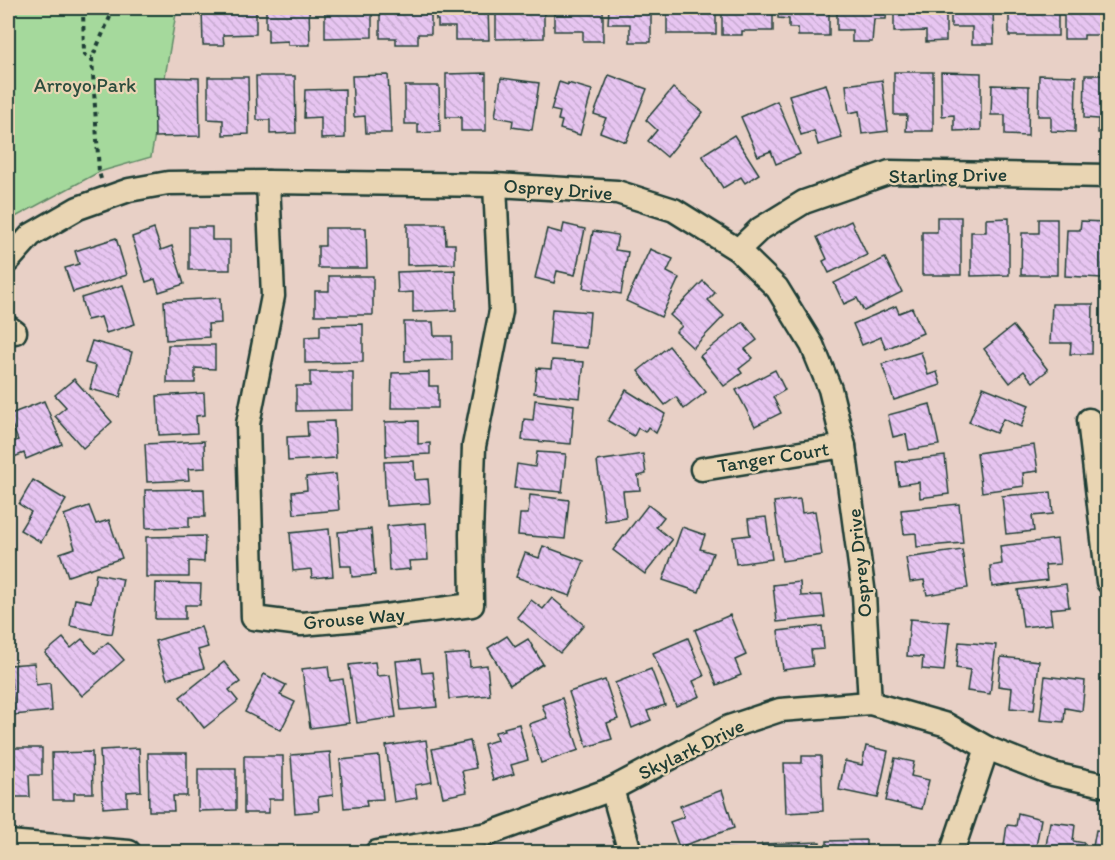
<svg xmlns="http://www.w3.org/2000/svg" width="1115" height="860" font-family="Itim,sans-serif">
	<defs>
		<pattern id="building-back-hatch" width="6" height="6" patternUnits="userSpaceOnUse" patternTransform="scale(1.5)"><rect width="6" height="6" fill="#e7c5f1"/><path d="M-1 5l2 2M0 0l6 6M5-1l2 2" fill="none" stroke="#c6aacf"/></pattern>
	</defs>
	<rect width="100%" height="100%" fill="#e8d0c6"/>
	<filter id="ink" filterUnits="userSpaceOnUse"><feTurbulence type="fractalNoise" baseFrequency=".0167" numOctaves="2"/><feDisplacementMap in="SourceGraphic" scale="12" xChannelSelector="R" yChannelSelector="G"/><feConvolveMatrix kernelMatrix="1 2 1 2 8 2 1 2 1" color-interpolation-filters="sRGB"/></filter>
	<g filter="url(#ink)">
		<polygon fill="#a5d99c" stroke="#628b68" stroke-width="1.5" points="8,8 177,8 151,157 99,172 8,221"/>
		<g fill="url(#building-back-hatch)" stroke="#1f3d34" stroke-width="1.5">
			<polygon points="202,8 256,8 256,34 223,35 224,45 203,45"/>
			<polygon points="266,8 309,8 310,45 288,45 288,41 268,42 268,28 266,28"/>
			<polygon points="321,8 372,8 372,37 325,38 325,9 321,9"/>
			<polygon points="380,8 431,8 431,34 418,34 418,44 396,44 396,38 380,38"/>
			<polygon points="435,8 488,8 489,40 455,40 455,27 438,27 438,20 436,20"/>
			<polygon points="496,8 544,8 544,38 496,39"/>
			<polygon points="549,8 603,8 603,41 583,41 583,31 554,31 554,8"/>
			<polygon points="609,8 651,8 651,42 630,42 630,24 608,24"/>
			<rect x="667" y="8" width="49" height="26"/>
			<polygon points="722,8 773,8 773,31 742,31 742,35 722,35"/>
			<polygon points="778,8 829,8 829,36 798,36 798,28 789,28 789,19 778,18"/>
			<polygon points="837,8 887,8 886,19 874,19 872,42 852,42 852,30 837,30"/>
			<polygon points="894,8 946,8 946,41 926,42 926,31 894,32"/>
			<polygon points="951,8 993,8 994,44 972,44 972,27 951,27"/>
			<polygon points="1006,8 1058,8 1058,36 1009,36 1009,10 1006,10"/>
			<polygon points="1064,8 1108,8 1108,35 1084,35 1084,39 1064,39"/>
			<polygon points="894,72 933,72 933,131 906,131 907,115 894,115"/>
			<polygon points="941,72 981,73 981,130 954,131 954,115 942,116"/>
			<polygon points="486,73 486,131 461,131 461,117 446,117 446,74"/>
			<polygon points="388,75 391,133 366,133 365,116 354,117 352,76"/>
			<polygon points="609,75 647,89 626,142 600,132 606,118 594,114"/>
			<polygon points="1039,75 1076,76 1075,132 1051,131 1051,116 1038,116"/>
			<polygon points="1085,75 1108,75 1108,133 1098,133 1098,119 1084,118"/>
			<polygon points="256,76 295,76 296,133 270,134 270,120 257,120"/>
			<polygon points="154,77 199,78 200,136 155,137"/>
			<polygon points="208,77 248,77 249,134 223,135 223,120 208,119"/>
			<polygon points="501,78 539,83 532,130 512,127 513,120 495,117"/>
			<polygon points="882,80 888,131 862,134 859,111 849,113 846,85"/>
			<polygon points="559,82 568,85 568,83 592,90 580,135 560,129 562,121 558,120 560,112 551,110"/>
			<polygon points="826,84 842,138 818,145 814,131 801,135 789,95"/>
			<polygon points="992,85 1029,86 1028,136 1005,135 1005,115 991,115"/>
			<polygon points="405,86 439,86 440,132 418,133 418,124 405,124"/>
			<polygon points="673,88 703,112 667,157 648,141 657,130 646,120"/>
			<polygon points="345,89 345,138 321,139 321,117 304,118 305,90"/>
			<polygon points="777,101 800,154 776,164 771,151 758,156 741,117"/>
			<polygon points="734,135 759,174 745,183 741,177 723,188 702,155"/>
			<polygon points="937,217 961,217 961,275 922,275 922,232 937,232"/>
			<polygon points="1009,218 1009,275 971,276 971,232 986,232 986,219"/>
			<polygon points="1039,219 1057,219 1057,275 1021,275 1022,233 1039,233"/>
			<polygon points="851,221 867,255 829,273 823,261 827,259 817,237"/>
			<polygon points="1081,221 1105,222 1102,278 1065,276 1067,230 1080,230"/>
			<polygon points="407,224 445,224 446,244 455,244 455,264 407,265"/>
			<polygon points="564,224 585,229 575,275 557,271 554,283 535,278 547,229 562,233"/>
			<polygon points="189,227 212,227 212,240 230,240 230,270 189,270"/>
			<polygon points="325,228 366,228 367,268 318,268 318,246 325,246"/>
			<polygon points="154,229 161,250 172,246 184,284 159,292 155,279 146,282 132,237"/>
			<polygon points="593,231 618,235 615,250 628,252 621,294 583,288"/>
			<polygon points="116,238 127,275 73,292 65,268 79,264 75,251"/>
			<polygon points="650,249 673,259 667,272 679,278 661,317 626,301"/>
			<polygon points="885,258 902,292 864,311 857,298 844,304 834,283"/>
			<polygon points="455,270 456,310 413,312 413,292 398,293 397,272"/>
			<polygon points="329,276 373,276 373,315 315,315 315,291 329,291"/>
			<polygon points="703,281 715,293 708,300 724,316 693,348 676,332 682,326 670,315"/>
			<polygon points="123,285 135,324 106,333 101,317 87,320 81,298"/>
			<polygon points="220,298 221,323 208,324 209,337 166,340 164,301"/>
			<polygon points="1052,304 1093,304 1092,354 1070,354 1071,343 1050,343"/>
			<polygon points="896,306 899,313 912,308 923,333 886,349 881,337 862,345 853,324"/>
			<polygon points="552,309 590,312 587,348 549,345"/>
			<polygon points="404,322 433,322 434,336 452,336 452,360 405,361"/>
			<polygon points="743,322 757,340 745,349 753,358 739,369 742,373 724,386 700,356"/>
			<polygon points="363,324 363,362 305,363 305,337 320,336 320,325"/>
			<polygon points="1013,326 1048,370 1033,382 1024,371 1010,383 984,349"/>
			<polygon points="92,341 132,352 120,397 90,389 96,366 85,363"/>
			<polygon points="168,345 215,345 215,369 195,368 195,383 167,383"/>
			<polygon points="669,346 706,392 684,409 676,397 665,405 638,371"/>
			<polygon points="921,352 928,375 937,372 941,385 894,400 882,364"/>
			<polygon points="552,360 584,362 580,398 534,393 537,368 551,369"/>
			<polygon points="775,370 785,390 773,397 781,413 755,426 736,390"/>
			<polygon points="310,372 353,372 353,410 296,411 296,386 310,386"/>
			<polygon points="429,372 429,386 438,386 438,408 391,408 392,373"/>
			<polygon points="74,379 112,422 83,448 55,416 66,407 55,395"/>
			<polygon points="983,387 1029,405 1021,427 1003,419 996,433 969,422"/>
			<polygon points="626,390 665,414 656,433 648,427 645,432 638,428 634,436 608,421"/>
			<polygon points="204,393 205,415 196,416 197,433 159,435 157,396"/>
			<polygon points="535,400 574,405 571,444 522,440 524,419 533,420"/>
			<polygon points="44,401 62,444 26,459 24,453 14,457 8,444 18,440 8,415"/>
			<polygon points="930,404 939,445 909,450 906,434 893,437 888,415"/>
			<polygon points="334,421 336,458 288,461 287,437 308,436 307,422"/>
			<polygon points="418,421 418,444 430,443 430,454 386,456 385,422"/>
			<polygon points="204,441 205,468 188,469 189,480 147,482 145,444"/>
			<polygon points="1034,445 1038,471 1023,473 1024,486 982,492 977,453"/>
			<polygon points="537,452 566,454 562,492 514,488 517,464 535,467"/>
			<polygon points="643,454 646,474 638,476 640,490 623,491 626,518 605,521 597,461"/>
			<polygon points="945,456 949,494 920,498 919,482 899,485 896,462"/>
			<polygon points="414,461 415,480 428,479 430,503 386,506 384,462"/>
			<polygon points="336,474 339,510 294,514 292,492 307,490 306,477"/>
			<polygon points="33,480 66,500 41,542 20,530 31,512 19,504"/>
			<polygon points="204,489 205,517 189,517 189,527 146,528 145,490"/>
			<polygon points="1051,492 1053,514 1032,516 1034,531 1006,534 1002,496"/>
			<polygon points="530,495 569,500 565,539 518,535 520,514 528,514"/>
			<polygon points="800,499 802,513 815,511 822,555 782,561 774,502"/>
			<polygon points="959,504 963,543 917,547 916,533 904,534 901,510"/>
			<polygon points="648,505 664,517 656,527 672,540 645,574 613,550"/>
			<polygon points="89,506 96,524 109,520 122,558 68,576 60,553 75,548 64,515"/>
			<polygon points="766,517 772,559 736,564 733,537 750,535 748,519"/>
			<polygon points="426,523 428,560 409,561 410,569 389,571 387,526"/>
			<polygon points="682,527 705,535 700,549 713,553 699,592 663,580"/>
			<polygon points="329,529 333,576 312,578 311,569 293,571 290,533"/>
			<polygon points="371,529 375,575 352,577 351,566 341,566 338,532"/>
			<polygon points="205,536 204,562 189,561 189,577 146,577 146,537"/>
			<polygon points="1057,539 1060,564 1045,565 1047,580 992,587 990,566 1002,564 1000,546"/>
			<polygon points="543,546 584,561 570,596 516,577 525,553 539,558"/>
			<polygon points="962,550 968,588 927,595 924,580 910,582 906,558"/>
			<polygon points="96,574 123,579 112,634 70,626 75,599 91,602"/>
			<polygon points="800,582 801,596 822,595 825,617 777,622 773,585"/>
			<polygon points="156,583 201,584 200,605 185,605 185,619 155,619"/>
			<polygon points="1066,584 1069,607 1050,609 1052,624 1023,627 1018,590"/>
			<polygon points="552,598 584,625 560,653 517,617 531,600 543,609"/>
			<polygon points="730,615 746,655 735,660 741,675 717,685 695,630"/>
			<polygon points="910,619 949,622 944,671 922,669 923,657 907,656"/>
			<polygon points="822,626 824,649 811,650 813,666 783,670 778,631"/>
			<polygon points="201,627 208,647 198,650 204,668 167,679 155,641"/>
			<polygon points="507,636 515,647 528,639 543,664 510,685 488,648"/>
			<polygon points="63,638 71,648 82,639 95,653 108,642 124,660 82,696 45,653"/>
			<polygon points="688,638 704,676 693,681 700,696 676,706 653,653"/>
			<polygon points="959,642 996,645 990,694 967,691 970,670 956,668"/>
			<polygon points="469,653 470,667 487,665 490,695 449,699 445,655"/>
			<polygon points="1001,657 1039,661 1034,710 1010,708 1012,688 998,686"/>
			<polygon points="420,659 422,673 433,672 437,707 401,710 396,661"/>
			<polygon points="224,662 240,682 229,690 238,701 204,728 180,697"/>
			<polygon points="375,662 377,676 390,675 396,717 357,723 349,665"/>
			<polygon points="34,663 36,685 50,683 52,711 14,715 10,665"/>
			<polygon points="328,666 330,681 343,679 349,723 310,728 302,669"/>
			<polygon points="651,669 665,705 647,711 651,720 632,728 615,683"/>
			<polygon points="264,674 286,685 280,695 295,702 281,730 245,712"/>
			<polygon points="1045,676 1085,681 1082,711 1065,708 1064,722 1040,720"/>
			<polygon points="605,680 618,719 607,723 612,739 587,747 569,692"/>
			<polygon points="562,698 579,750 541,763 529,724 547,718 542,705"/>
			<polygon points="519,724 528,760 511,765 514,774 493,780 484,744 497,740 495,732 505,730 504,728"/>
			<polygon points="426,740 432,782 415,785 417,798 394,802 386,746"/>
			<polygon points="470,741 476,768 462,771 467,792 443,797 432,749"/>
			<polygon points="866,746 888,751 878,798 839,790 845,761 862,765"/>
			<polygon points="8,748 42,748 42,775 29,775 30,797 8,797"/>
			<polygon points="139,748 141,791 127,792 127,806 103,808 100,750"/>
			<polygon points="92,752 93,793 74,793 74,800 53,800 52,753"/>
			<polygon points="330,752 333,795 318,797 319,811 295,813 291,755"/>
			<polygon points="148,753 187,753 187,796 173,796 174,811 149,811"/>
			<polygon points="244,756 283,756 283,799 269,799 269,813 244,813"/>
			<polygon points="379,756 383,799 366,800 367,806 344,808 340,760"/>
			<polygon points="802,756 821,756 823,811 786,813 784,763 802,763"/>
			<polygon points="895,758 914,762 911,776 929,780 922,809 886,801"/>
			<polygon points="198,769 236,769 236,810 198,811"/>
			<polygon points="722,790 734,828 679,847 670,822 684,817 680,806"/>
			<polygon points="1018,813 1041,819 1035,852 1003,852 1007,825 1016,826"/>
			<polygon points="1050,822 1075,825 1073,841 1084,843 1083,852 1045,852"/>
			<polygon points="1096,830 1108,832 1108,852 1092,852"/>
			<polygon points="866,840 866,852 827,852 827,841"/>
			<polygon points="820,842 820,852 762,852 762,844"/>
			<polygon points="701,848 742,850 742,852 701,852"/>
		</g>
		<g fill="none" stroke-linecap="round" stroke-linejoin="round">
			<g stroke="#1f3d34" stroke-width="27">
				<g id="street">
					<polyline points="268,182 273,296 248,424 253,618 301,624 361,619 472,605 471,535 474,446 501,311 495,185"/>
					<polyline points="738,250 760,229 804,202 890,172 1108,176"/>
					<polyline points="8,261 31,235 78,208 129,190 168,183 268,182 495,185 617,192 674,210 738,250 777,288 812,345 830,389 844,446 864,595 870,703"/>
					<polyline points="8,327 15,332"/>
					<polyline points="1089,420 1108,582"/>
					<polyline points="702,469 844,446"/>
					<polyline points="612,789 630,852"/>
					<polyline points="8,842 129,852"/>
					<polyline points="377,852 488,834 612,789 729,727 780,710 870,703 947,725 987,748 1053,774 1108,786"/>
					<polyline points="952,852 987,748"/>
				</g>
			</g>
			<g stroke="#1f3d34" stroke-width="4" stroke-dasharray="4.5 4.5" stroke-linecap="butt">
				<polyline points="83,8 84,55 92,58"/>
				<polyline points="101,179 99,172 92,58 114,8"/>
			</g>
			<use href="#street" stroke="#e9d5b3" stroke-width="22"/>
		</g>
	</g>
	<g text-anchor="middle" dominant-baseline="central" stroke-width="4.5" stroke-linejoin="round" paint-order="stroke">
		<g font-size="20" fill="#2c4d3e" stroke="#e9d5b3">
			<text x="85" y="85">Arroyo Park</text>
		</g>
		<g font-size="20" fill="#1f3d34" stroke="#e9d5b3">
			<text transform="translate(948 175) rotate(-1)">Starling Drive</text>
			<text transform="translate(558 189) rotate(4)">Osprey Drive</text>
			<text transform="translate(773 457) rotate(-9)">Tanger Court</text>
			<text transform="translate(859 563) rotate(-96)">Osprey Drive</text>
			<text transform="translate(354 618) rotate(-5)">Grouse Way</text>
			<text transform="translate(691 749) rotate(-26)">Skylark Drive</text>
		</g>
	</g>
	<rect width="1115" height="860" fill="none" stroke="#e9d5b3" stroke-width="30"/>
	<rect x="15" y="15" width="1085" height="830" fill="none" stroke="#1f3d34" stroke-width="2" filter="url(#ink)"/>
</svg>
